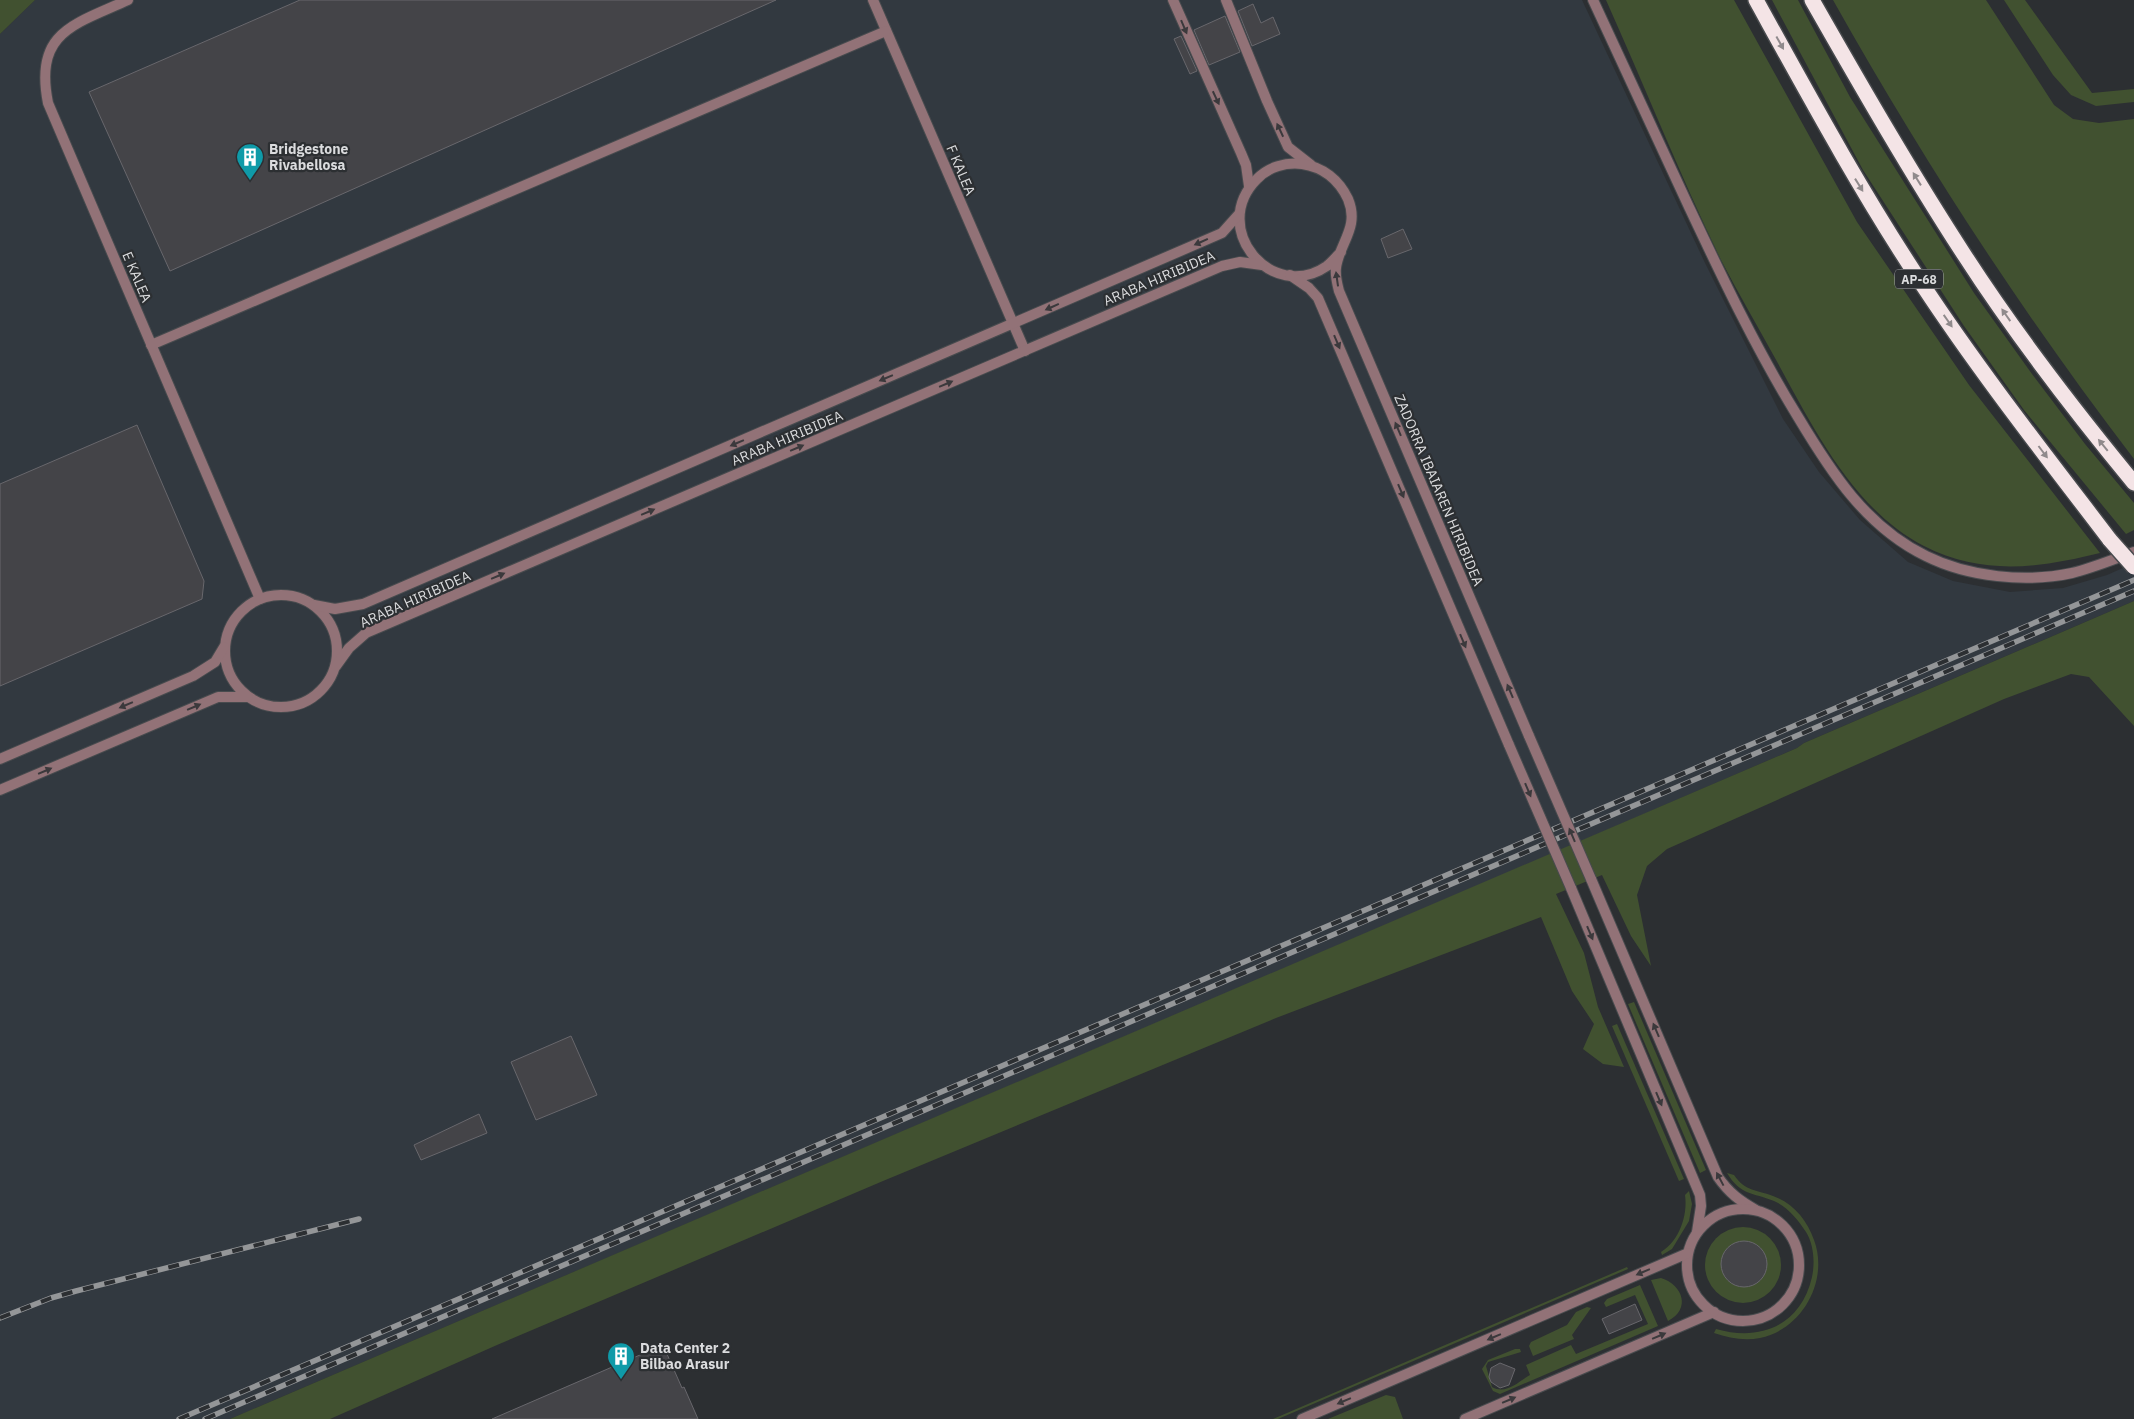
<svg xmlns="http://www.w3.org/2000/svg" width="2134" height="1419" font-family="'IBM Plex Sans',sans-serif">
	<rect width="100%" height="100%" fill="#2c2f32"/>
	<polygon fill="#323940" points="35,0 1582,0 1705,263 1783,419 1819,472 1860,520 1908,562 1953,581 2010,592 2063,588 2107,575 2134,563 2134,601 1804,743 1797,748 1493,879 230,1419 0,1419 0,34"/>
	<g fill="#415130">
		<polygon points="0,0 35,0 0,34"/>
		<path d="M1606,0H1734L1857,222L1969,385L2100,553C2039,568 1983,576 1924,546C1852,509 1812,425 1775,358C1757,325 1738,293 1721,260C1680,175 1645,87 1606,0Z"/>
		<polygon points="1772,0 1798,0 1850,97 1974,293 2032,374 2085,444 2134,503 2134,530 2126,534 2024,410 1964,326 1863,170"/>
		<path d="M1833,0H1986L2054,105L2073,119L2099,123L2134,119V459C2022,313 1923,160 1833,0Z"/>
		<polygon points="2004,0 2025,0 2092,93 2134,89 2134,102 2096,106 2071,95 2053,75"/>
		<polygon points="2134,601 2134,726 2089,677 2071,674 2004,699 1667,849 1647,866 1637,895 1651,966 1631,936 1602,875 1556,894 1584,953 1598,1007 1624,1067 1603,1064 1583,1049 1594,1024 1572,991 1541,917 1276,1018 883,1181 497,1345 330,1419 230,1419 1797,748 1804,743"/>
		<polygon points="1634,1002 1706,1170 1700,1173 1628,1004"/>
		<polygon points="1617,1024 1684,1179 1679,1181 1612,1026"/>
		<path d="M1727,1173L1734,1175C1746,1192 1755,1189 1773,1196C1793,1203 1807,1220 1814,1240C1829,1280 1803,1329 1760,1338C1744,1341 1729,1338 1714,1333L1716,1329C1761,1342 1801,1325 1812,1277C1815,1263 1814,1245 1806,1232C1798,1220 1788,1207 1774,1201C1752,1192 1741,1196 1727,1173Z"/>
		<path d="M1689,1191L1692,1204L1689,1221L1672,1249L1662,1255L1661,1252C1679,1241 1688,1216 1685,1195Z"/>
		<circle cx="1743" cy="1265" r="38"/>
		<polygon points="1627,1267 1628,1269 1278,1419 1273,1419"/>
		<path d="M1661,1278C1683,1285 1691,1309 1668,1321L1651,1280Z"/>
		<path d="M1640,1285L1658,1326L1500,1394L1493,1391L1482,1369L1488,1360L1515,1349H1520L1521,1352L1488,1362L1486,1366L1492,1387C1506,1395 1518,1382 1530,1375L1526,1365L1571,1345L1576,1354L1648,1324L1635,1295L1606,1307L1604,1303L1607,1299Z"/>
		<polygon points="1587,1307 1591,1308 1572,1335 1574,1339 1533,1356 1529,1346 1531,1342 1567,1325 1576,1312"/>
		<polygon points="1386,1395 1395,1397 1403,1419 1328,1419"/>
	</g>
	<g fill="#444448" stroke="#68676c">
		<polygon points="300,0 776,0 170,271 89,92"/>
		<polygon points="1253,4 1261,23 1273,17 1280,34 1252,46 1238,11"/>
		<polygon points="1225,16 1240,52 1209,65 1194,30"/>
		<polygon points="1181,36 1197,71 1190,74 1174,39"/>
		<polygon points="1403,229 1412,249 1388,258 1381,239"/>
		<polygon points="137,425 204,581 202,599 0,686 0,484"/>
		<polygon points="571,1036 597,1095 536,1120 511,1062"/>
		<polygon points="479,1114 487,1133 421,1160 414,1145"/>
		<circle cx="1744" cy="1264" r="23"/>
		<polygon points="1635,1304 1642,1320 1609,1334 1602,1319"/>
		<polygon points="663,1345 682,1388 684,1387 698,1419 492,1419"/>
		<polygon points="1500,1363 1515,1369 1509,1385 1500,1388 1491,1382 1489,1377 1491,1368"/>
	</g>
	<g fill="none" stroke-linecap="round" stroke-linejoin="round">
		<g stroke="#484b4e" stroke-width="12">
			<g id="minor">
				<path d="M128,0C73,25 34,32 48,103L260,599"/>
				<polyline points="873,0 1025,351"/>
				<polyline points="1173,0 1241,153 1246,165 1249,186"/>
				<polyline points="1226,0 1267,101 1288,147 1311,165"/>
				<path d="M1341,252C1337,256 1332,262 1327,266C1272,304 1208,228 1257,179C1268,167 1286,162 1302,164C1323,167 1339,180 1348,199C1360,228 1339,243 1336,268C1335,276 1337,283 1339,291L1529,736"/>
				<polyline points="1290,275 1309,288 1318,298 1509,745"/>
				<polyline points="151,345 886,31"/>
				<circle cx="281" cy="651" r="56"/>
				<polyline points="314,605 335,609 363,604 1222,233 1239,214"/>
				<polyline points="336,666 349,648 366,633 1222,266 1240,262 1262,265"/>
				<polyline points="0,759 193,676 215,662 224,647"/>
				<polyline points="0,790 218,697 248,697"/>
				<path d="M1591,879L1718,1177C1729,1193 1740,1201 1756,1210"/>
				<polyline points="1571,888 1700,1195 1701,1206 1697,1232"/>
				<circle cx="1743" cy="1265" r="56"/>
				<polyline points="1302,1419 1688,1253"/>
				<polyline points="1465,1419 1714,1312"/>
			</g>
		</g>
		<g stroke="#484b4e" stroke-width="12">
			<path id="tertiary" d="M1593,0C1625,69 1657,138 1689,207C1723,279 1756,349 1798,417C1831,472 1866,527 1926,556C1968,577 2026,583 2072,573C2093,568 2114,559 2134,552"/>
		</g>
		<g stroke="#484b4e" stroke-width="18">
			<g id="motorway">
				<path d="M1756,0C1809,96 1861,192 1922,284C1980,372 2046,456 2110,540"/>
				<path d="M1812,0C1861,86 1911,173 1965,256C2016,335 2074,410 2134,483"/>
			</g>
		</g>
		<use href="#minor" stroke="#927277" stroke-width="10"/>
		<use href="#tertiary" stroke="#927277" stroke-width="10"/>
		<use href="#motorway" stroke="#f4e4e6" stroke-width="15"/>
		<g stroke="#949698" stroke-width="5.5">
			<g id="rail">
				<polyline points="0,1318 51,1298 76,1291 359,1219"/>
				<polyline points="179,1419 2134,580"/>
				<polyline points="205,1419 2134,591"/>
			</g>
		</g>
		<use href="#rail" stroke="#2c2f32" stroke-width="4" stroke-dasharray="11" stroke-linecap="butt"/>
		<g stroke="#484b4e" stroke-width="12" stroke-linecap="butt">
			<g id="minor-bridge">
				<polyline points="1529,736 1591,879"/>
				<polyline points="1509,745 1571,888"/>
			</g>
		</g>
		<g stroke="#484b4e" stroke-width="18" stroke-linecap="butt">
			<polyline id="motorway-bridge" points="2110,540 2134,567"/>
		</g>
		<use href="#minor-bridge" stroke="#927277" stroke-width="10"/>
		<use href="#motorway-bridge" stroke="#f4e4e6" stroke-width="15"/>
	</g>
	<defs><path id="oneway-solid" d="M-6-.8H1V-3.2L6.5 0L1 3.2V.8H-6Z" transform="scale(1.25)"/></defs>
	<g fill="#3b393c">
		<use href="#oneway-solid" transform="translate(1184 27) rotate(67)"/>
		<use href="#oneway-solid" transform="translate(1216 98) rotate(65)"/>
		<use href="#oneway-solid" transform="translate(1280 130) rotate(-115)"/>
		<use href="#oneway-solid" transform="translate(1201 242) rotate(156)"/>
		<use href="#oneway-solid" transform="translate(1337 279) rotate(-98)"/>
		<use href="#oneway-solid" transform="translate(1052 307) rotate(156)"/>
		<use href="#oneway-solid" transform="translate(1337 342) rotate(67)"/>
		<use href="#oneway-solid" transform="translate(886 378) rotate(157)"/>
		<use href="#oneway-solid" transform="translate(946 384) rotate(-23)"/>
		<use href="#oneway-solid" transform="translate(1398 429) rotate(-113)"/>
		<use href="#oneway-solid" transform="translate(737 443) rotate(157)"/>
		<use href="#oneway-solid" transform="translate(797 448) rotate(-23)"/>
		<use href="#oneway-solid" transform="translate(1401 491) rotate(67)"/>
		<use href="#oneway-solid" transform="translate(648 512) rotate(-23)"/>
		<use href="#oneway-solid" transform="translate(498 576) rotate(-23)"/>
		<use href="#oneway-solid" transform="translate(1463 641) rotate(67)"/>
		<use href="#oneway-solid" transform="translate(1510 691) rotate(-113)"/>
		<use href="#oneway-solid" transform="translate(126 705) rotate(157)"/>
		<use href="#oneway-solid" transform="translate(194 707) rotate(-23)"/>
		<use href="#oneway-solid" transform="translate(45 771) rotate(-23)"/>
		<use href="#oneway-solid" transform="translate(1528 790) rotate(67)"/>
		<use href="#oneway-solid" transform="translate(1572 835) rotate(-113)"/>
		<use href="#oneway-solid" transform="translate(1590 933) rotate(67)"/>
		<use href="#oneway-solid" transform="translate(1656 1030) rotate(-113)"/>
		<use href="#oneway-solid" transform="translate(1659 1099) rotate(67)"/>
		<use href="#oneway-solid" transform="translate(1720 1179) rotate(-118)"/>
		<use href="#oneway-solid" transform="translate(1643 1272) rotate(157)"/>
		<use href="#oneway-solid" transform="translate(1659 1336) rotate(-23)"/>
		<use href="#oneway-solid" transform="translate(1494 1337) rotate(157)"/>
		<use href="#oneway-solid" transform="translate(1509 1400) rotate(-23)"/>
		<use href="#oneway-solid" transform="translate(1344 1401) rotate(157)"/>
	</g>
	<g fill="#908a8c">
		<use href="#oneway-solid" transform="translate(1780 43) rotate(61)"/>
		<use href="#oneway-solid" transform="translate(1917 179) rotate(-122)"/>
		<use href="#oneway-solid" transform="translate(1859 185) rotate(58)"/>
		<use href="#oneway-solid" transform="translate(2006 315) rotate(-125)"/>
		<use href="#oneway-solid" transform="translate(1948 321) rotate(55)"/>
		<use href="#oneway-solid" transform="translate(2103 445) rotate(-129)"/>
		<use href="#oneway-solid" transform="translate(2043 452) rotate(53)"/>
	</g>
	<defs>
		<g id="building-pin" transform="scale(1.4375)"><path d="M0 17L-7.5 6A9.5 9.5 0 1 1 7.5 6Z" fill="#0f9aa8" stroke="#2c2f32"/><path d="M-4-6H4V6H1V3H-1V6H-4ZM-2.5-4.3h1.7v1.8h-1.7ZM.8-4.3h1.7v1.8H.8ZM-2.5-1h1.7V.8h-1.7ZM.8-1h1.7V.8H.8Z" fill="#fff"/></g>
	</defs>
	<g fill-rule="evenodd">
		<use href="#building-pin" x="250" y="157"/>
		<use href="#building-pin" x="621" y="1356"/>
	</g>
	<g text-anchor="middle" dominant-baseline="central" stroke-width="4.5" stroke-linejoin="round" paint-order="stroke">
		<rect fill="#2c2f32" stroke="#a6a8aa" stroke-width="1" x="1895" y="269.5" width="48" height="19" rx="4"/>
		<g font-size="12" font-weight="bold" fill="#dbdcde">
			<text x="1919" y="279">AP-68</text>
		</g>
		<g font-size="14" font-weight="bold" fill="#dbdcde" stroke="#2c2f32" text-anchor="start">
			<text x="269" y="149">Bridgestone<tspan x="269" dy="16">Rivabellosa</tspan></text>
			<text x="640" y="1348">Data Center 2<tspan x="640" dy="16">Bilbao Arasur</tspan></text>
		</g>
		<g font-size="14" fill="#dbdcde" stroke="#2c2f32">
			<text transform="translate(961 170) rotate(67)">F KALEA</text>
			<text transform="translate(137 277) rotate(67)">E KALEA</text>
			<text transform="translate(1159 278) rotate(-23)">ARABA HIRIBIDEA</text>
			<text transform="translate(787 438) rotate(-23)">ARABA HIRIBIDEA</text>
			<text transform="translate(1439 490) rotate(67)">ZADORRA IBAIAREN HIRIBIDEA</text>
			<text transform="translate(415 599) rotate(-24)">ARABA HIRIBIDEA</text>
		</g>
	</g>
</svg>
